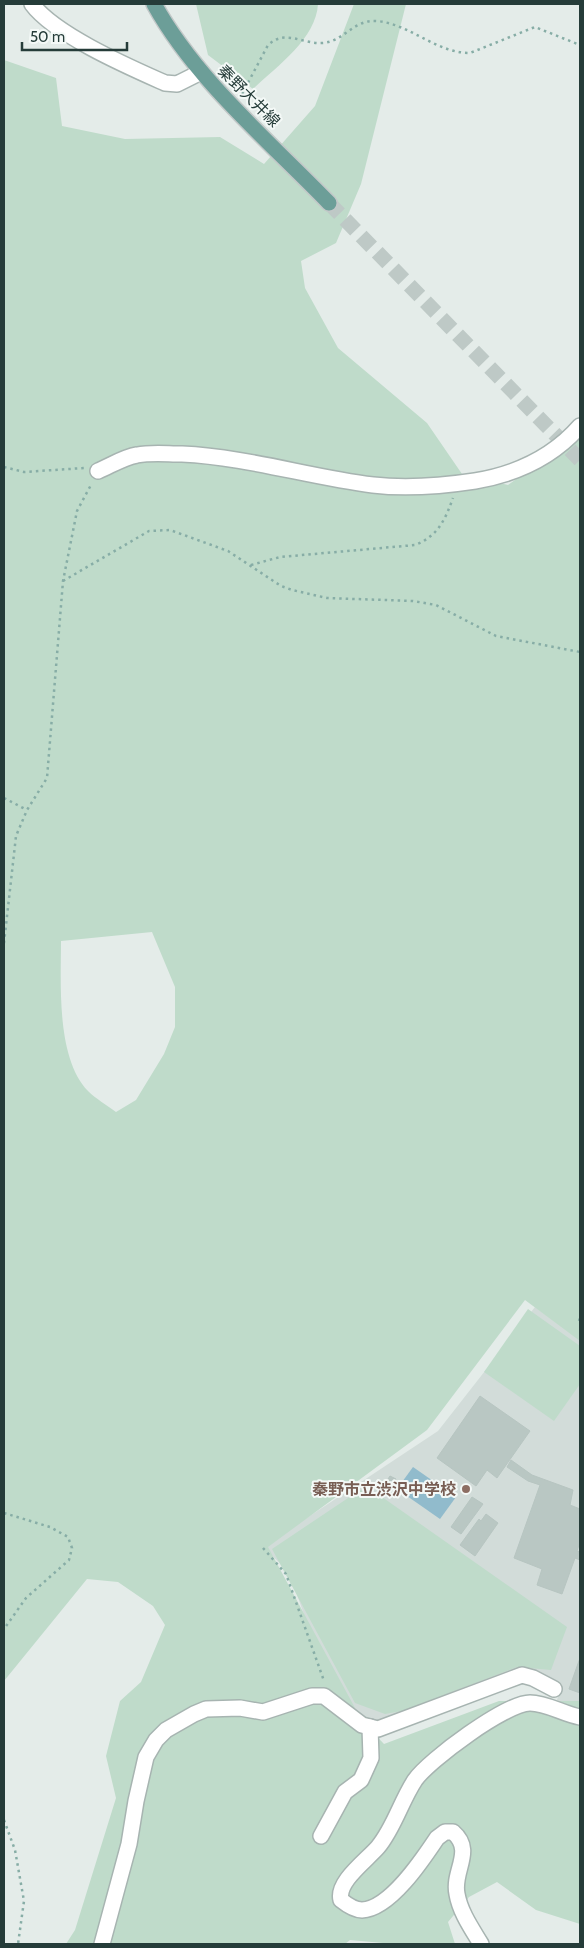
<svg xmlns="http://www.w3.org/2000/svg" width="584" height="1948" font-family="Cabin,'Noto Sans JP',sans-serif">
	<rect width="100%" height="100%" fill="#e4ece9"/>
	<polygon fill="#d2dcd9" points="535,1307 580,1340 580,1713 561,1707 557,1700 561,1687 531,1673 374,1725 358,1719 325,1674 289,1572 263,1547 438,1431"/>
	<g fill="#bfdbca" fill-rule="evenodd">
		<path d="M196,4H318C316,39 277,66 253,89L208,55Z"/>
		<path d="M354,4H406L361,184L336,243L301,261L305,288L338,348L427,423L462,474L508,485L580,433V1341L525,1300L427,1430L268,1547L362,1721L384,1744L499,1701H580V1924L536,1910L497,1882L469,1897L448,1922L455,1944H394L350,1940L345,1944H66L75,1930L116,1798L106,1756L120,1701L141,1682L165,1625L153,1606L118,1582L87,1579L4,1681V60L56,78L62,126L125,139L220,137L264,164L315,106ZM152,932L175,987V1027L164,1054L136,1100L116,1112C107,1105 96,1099 88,1091C56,1058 61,984 61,941Z"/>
		<polygon points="528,1309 580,1346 580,1384 554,1421 484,1372"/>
		<polygon points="360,1490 382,1497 567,1627 551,1670 517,1667 402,1711 385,1714 355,1703 272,1549"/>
	</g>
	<polygon fill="#91bbcc" points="413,1467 456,1497 440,1519 397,1489"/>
	<g fill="#b9c7c3" stroke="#b7c5c1">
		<polygon points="480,1396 530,1431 497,1478 487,1470 476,1486 437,1458"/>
		<polygon points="511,1460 532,1475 573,1490 570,1505 580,1509 580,1542 577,1551 580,1552 580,1560 575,1558 562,1594 537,1585 542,1569 514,1558 540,1485 528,1481 507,1467"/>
		<polygon points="390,1476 396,1479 388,1491 382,1488"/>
		<polygon points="472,1497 483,1504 461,1534 451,1527"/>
		<polygon points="486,1514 498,1523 475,1556 460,1545 479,1519 481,1521"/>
		<polygon points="580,1658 580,1693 569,1689"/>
	</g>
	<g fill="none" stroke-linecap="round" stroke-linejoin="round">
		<polyline stroke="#bec9c6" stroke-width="15" stroke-dasharray="15 8" stroke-linecap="butt" points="329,203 580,460"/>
		<g stroke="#a7b4b1" stroke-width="18">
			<g id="minor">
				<path d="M32,4C55,35 129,67 165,83L177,84L201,72"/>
				<path d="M98,471C110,466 124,457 137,455C152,452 167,454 182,454C247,457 309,477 373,485C407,489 442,486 475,481C517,474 552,458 580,426"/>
				<polyline points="321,1836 345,1792 361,1780 371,1758 370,1727"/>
				<polyline points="102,1944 129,1844 136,1801 146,1757 156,1740 166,1730 194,1714 206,1709 240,1708 263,1712 312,1696 324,1696 362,1725 378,1729 522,1675 533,1678 554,1689"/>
				<path d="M481,1944C472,1929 460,1912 457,1894C452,1871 475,1851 453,1832H445L437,1838C423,1859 390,1909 362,1910C355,1910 346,1904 341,1900C336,1882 367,1860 378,1847C394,1828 401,1801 415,1780C429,1760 506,1703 530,1703C547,1703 563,1714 580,1717"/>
			</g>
		</g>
		<g stroke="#c2c8c8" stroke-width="18">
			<path id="major" d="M154,4C196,80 269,141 329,203"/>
		</g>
		<g stroke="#87ada6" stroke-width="2.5" stroke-dasharray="2.5 4" stroke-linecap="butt">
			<path d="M242,94L268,45C285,29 302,44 322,43C344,42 353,19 377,21C410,24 436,53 470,53L535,27L580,45"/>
			<polyline points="4,467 24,472 84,468"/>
			<path d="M251,565L280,557L415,545C438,536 445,520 453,498"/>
			<polyline points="63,581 149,531 170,530 228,551 281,586 292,590 327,598 413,601 436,605 496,636 580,652"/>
			<polyline points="4,798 27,810"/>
			<polyline points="4,943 16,836 27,810 47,778 63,581 77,511 92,483"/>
			<polyline points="579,1321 580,1318"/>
			<polyline points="4,1513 50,1527 68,1537 72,1548 69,1560 26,1598 4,1629"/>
			<polyline points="263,1548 286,1574 324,1681"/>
			<polyline points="4,1820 15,1850 24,1901 18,1944"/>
		</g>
		<use href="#minor" stroke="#fff" stroke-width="15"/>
		<use href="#major" stroke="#6c9e98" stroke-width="15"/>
	</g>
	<circle fill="#8d6e63" stroke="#f4f9f7" stroke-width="2" cx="466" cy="1489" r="5"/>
	<g text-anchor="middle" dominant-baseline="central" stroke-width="4" stroke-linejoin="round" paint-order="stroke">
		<g font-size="16" fill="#253c39" stroke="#f4f9f7">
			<text transform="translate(249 96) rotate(45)">秦野大井線</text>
		</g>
		<g font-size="16" font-weight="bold" fill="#785e54" stroke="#f4f9f7" text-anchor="end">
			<text x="456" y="1489">秦野市立渋沢中学校</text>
		</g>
	</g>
	<rect width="584" height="1948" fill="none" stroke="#253c39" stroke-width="10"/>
	<path d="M22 42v8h105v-8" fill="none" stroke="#253c39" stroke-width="2.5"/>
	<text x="30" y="42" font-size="15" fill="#253c39" stroke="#f4f9f7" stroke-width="4" paint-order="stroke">50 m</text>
</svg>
